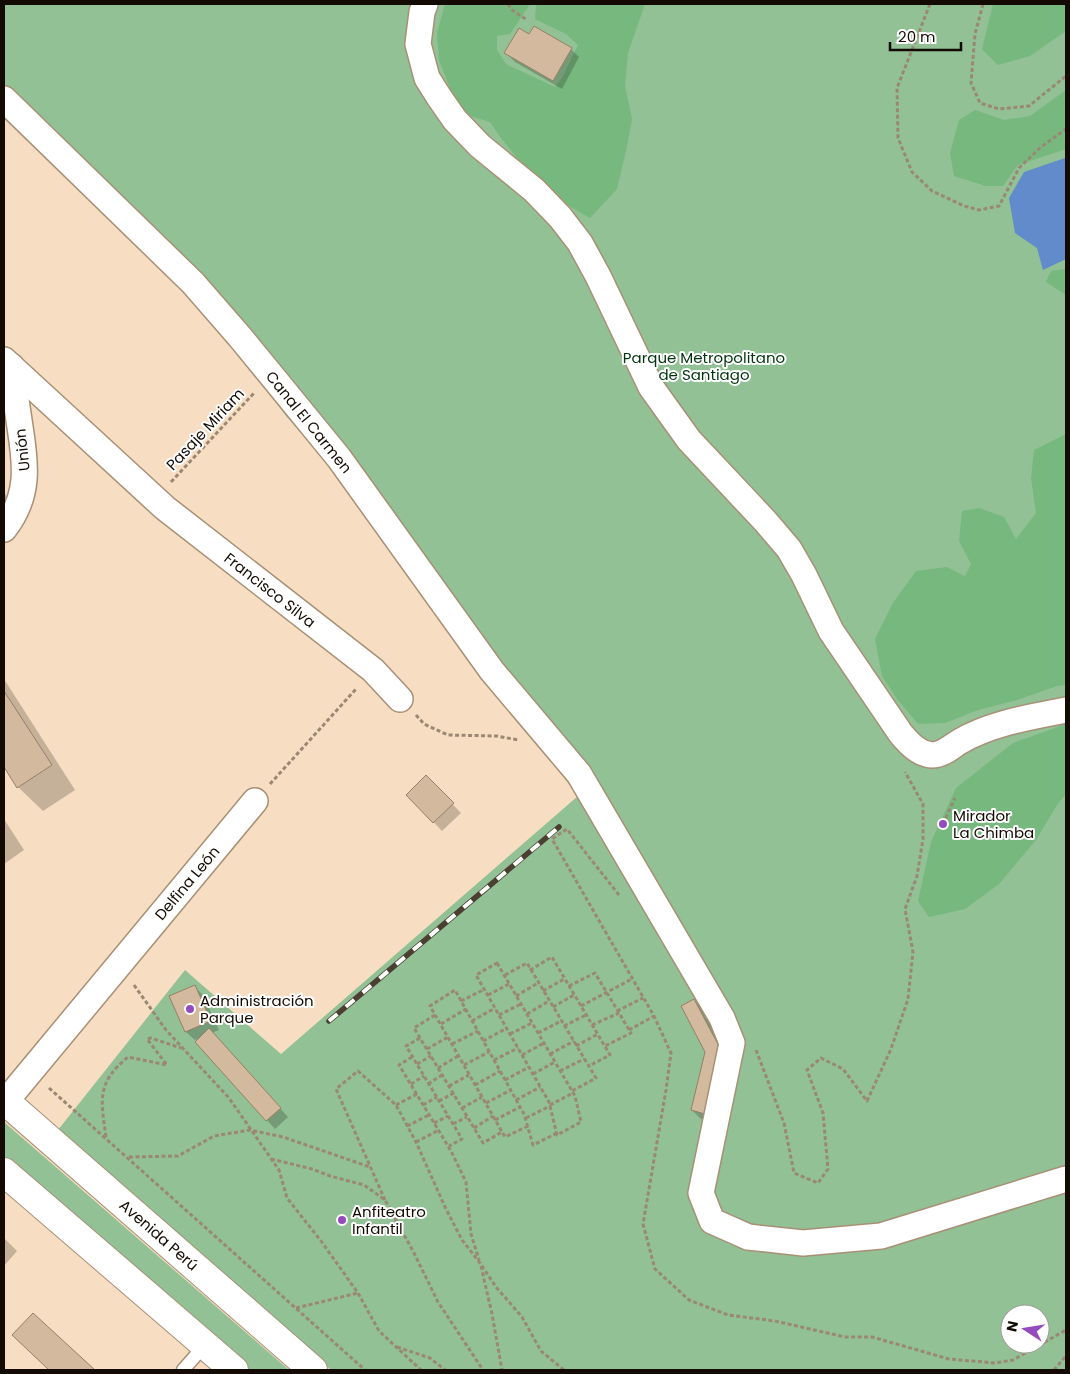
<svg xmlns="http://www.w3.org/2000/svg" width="1070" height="1374" font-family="Poppins,sans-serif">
	<rect width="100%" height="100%" fill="#f7ddc1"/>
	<g fill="#91c195" fill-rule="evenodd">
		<path d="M4,4H1066V1370H331L58,1130L185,970L281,1054L578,796L453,633L411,581L354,493L286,416L214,316L4,116ZM1010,1314H1040V1344H1010Z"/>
		<polygon points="4,1122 289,1370 247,1370 4,1162"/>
	</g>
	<g fill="#77b87e">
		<path d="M445,4H530L510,34L497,36V50L506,64L555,87L562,78L578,45L566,34L535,19L536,6L539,4H645L628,53L625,86L632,119L626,151L617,189L590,218C552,199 513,158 490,122L470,116L455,101L439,60L437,33Z"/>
		<polygon points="993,4 1066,4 1066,31 1030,56 998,65 982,49"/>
		<polygon points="1066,90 1066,149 1018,165 1003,186 986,186 954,176 950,153 959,120 975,110 1004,120 1030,116"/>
		<polygon points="1066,269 1066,295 1046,282 1051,271"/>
		<polygon points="1066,434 1066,685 1057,686 1017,700 978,710 945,723 918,724 897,699 882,676 875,639 893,603 916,571 947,567 965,576 971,564 959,541 962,511 979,508 1004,517 1016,539 1036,513 1031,478 1034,450"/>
		<polygon points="1066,724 1066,794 1057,805 1036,840 999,884 965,909 929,917 918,901 931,842 956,788 1013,743"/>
	</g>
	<polygon fill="#618bca" points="1065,158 1066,259 1043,270 1037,248 1015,233 1009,198 1024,172"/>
	<g fill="#0003">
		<polygon points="530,36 571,49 579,57 562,89 515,62 506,53"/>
		<polygon points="4,491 9,502 4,504"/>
		<polygon points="4,679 75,790 43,811 18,787 4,765"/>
		<polygon points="426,777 461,813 442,831 408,795"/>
		<polygon points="4,819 24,850 4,864"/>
		<polygon points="194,986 203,995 219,1030 212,1033 288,1117 275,1129 196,1042 200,1038 195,1040 186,1032 170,997"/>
		<polygon points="694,1000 702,1009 729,1059 714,1122 701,1119 692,1110 706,1052"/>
		<polygon points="4,1238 17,1251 4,1266"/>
	</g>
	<g fill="#d3ba9f" stroke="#977f65">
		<polygon points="534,26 572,48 553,81 504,53 519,28 529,34"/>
		<polygon points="4,691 52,765 17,788 4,767"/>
		<polygon points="426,775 454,803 433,823 406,795"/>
		<polygon points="195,985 211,1021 185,1032 169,996"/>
		<polygon points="694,999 721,1050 705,1114 691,1110 705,1052 681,1006"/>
		<polygon points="209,1028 281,1108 266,1121 195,1042"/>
		<polygon points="33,1313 95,1370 49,1370 12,1335"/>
	</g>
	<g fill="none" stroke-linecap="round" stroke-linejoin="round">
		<g stroke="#a89076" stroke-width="15">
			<polyline id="lane" points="183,1370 205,1345"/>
		</g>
		<g stroke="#a89076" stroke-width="28">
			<g id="street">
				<path d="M425,4L422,12L418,44L427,78L439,97L455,120L480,146L534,190L560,217L580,243L598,276L651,387L689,440L766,522L789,549L804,575L831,631L901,734C909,743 918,754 932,755C943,755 951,747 959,742C991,723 1031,717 1066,710"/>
				<polyline points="4,99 193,283 240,337 339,458 492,671 579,774 722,1018 732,1043 701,1193 712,1221 748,1237 803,1243 881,1236 1066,1179"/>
				<polyline points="4,360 165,508 373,670 400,699"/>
				<path d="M4,529C30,496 26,465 20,427C17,406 14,386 11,366"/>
				<polyline points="6,1101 255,801"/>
			</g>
		</g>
		<g stroke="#a89076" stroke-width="30">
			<g id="secondary">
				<polyline points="4,1100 313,1370"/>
				<polyline points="4,1172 234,1370"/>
			</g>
		</g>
		<g stroke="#9b8874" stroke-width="3" stroke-dasharray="4 2.5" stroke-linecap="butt">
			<polyline points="508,4 512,10 527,20"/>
			<polyline points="930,4 897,88 898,138 912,172 932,191 964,206 979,210 999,206 1019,168 1041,147 1066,129"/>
			<polyline points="983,4 975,34 971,83 980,103 999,109 1029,106 1066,76"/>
			<polyline points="171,482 255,392"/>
			<polyline points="416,715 424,724 448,735 497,736 518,740"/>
			<polyline points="270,784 356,689"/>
			<polyline points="943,824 955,798"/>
			<polyline points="619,895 567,829 552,839 654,1016 671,1053 666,1090 643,1224 655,1269 689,1300 728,1315 775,1321 845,1337 872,1337 949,1359 995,1363 1013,1360 1066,1330"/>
			<polygon points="497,963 575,1096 581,1122 557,1135 549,1102 476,975"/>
			<polyline points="530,970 552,957 610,1055 589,1066"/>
			<polyline points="505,975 527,963 596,1078 572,1091"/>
			<polyline points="134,985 166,1030 229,1098 279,1170 287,1198 321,1241 358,1293 379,1331 421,1370"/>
			<polyline points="569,986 595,973 631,1033 605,1046"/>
			<polyline points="543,991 564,979"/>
			<polyline points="488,995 509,984"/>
			<polyline points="516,996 538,983"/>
			<polyline points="461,1001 485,989"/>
			<polyline points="581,1006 632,979"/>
			<polyline points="553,1007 574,995"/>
			<polyline points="617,1011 643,998"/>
			<polyline points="527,1014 549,1001"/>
			<polyline points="435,1015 414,1028 483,1143 502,1132"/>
			<polyline points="499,1015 521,1004"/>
			<polyline points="472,1021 495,1008"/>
			<polyline points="441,1024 466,1009"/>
			<polyline points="592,1025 619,1013"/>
			<polyline points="564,1026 586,1015"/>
			<polyline points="629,1030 654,1016"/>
			<polyline points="538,1033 561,1021"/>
			<polyline points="510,1034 532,1023"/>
			<polyline points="420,1038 406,1046 462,1139 449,1146"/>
			<polyline points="483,1041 507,1028"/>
			<polyline points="452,1044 478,1031"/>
			<polyline points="576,1046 598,1034"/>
			<polyline points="427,1049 448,1037"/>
			<polyline points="756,1050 784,1123 794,1173 818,1183 828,1169 823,1113 807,1070 821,1058 843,1069 867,1101 891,1049 908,999 913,952 905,909 917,876 923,839 923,804 905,772"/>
			<polyline points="550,1054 574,1041"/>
			<polyline points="522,1055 544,1043"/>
			<polyline points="412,1057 399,1065 451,1151 466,1182 471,1234 479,1260"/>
			<polyline points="494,1060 518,1048"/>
			<polyline points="417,1064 431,1056"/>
			<polyline points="464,1065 489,1052"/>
			<polyline points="438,1068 458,1056"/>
			<polyline points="560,1071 584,1059"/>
			<polyline points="533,1074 555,1062"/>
			<polyline points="505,1080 529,1067"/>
			<polyline points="411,1084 424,1076"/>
			<polyline points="428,1084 442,1075"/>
			<polyline points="475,1085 500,1071"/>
			<polyline points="449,1086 469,1075"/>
			<polyline points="49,1088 365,1370"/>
			<polyline points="516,1100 540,1087"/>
			<polyline points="439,1101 454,1093"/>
			<polyline points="486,1103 511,1090"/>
			<polyline points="396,1105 417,1094"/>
			<polyline points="423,1105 437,1097"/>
			<polyline points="550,1105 573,1093"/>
			<polyline points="462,1108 482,1097"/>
			<polyline points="526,1118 550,1106"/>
			<polyline points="495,1120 520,1107"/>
			<polyline points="434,1123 448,1116"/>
			<polyline points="453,1124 467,1117"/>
			<polyline points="407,1126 429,1115"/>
			<polyline points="528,1126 505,1137 430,1006 455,990 524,1114 533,1145 557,1133"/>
			<polyline points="474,1128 493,1116"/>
			<path d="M106,1137C101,1100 96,1083 128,1057L167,1065L147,1039L151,1038L181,1048"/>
			<polyline points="416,1142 439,1130"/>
			<polyline points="129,1157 178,1156 214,1136 250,1130 283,1137 370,1167"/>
			<polyline points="271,1159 312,1169 330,1176 364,1185 385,1200 414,1253 438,1302 483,1370"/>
			<polyline points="385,1200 336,1089 358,1071 396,1105 416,1142 445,1207 462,1240 480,1263 496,1287 522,1317 541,1351 564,1370"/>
			<polyline points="481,1266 492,1314 502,1370"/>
			<polyline points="296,1308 358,1293"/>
			<polyline points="397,1347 430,1358 445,1370"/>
			<polyline points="1054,1370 1066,1356"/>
		</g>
		<use href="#lane" stroke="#fff" stroke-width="12"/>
		<use href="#street" stroke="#fff" stroke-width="25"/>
		<use href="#secondary" stroke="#fff" stroke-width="28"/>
		<g stroke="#4b3f32" stroke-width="5.5">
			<polyline id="rail" points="329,1021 559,827"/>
		</g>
		<use href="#rail" stroke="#fff" stroke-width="4" stroke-dasharray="11" stroke-linecap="butt"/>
	</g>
	<g fill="#934bbe" stroke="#fff" stroke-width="2">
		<circle cx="943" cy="824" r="5"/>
		<circle cx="190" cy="1009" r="5"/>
		<circle cx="342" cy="1220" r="5"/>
	</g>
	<g text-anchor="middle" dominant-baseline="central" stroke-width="4" stroke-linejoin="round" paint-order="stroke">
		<g font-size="15" fill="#02340e" stroke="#fff">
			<text x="704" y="357">Parque Metropolitano<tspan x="704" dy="17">de Santiago</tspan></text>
		</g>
		<g font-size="15" fill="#130b03" stroke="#fff">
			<text transform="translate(309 422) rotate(51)">Canal El Carmen</text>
			<text transform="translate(205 429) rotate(-47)">Pasaje Miriam</text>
			<text transform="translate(22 450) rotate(-96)">Unión</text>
			<text transform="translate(270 590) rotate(38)">Francisco Silva</text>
			<text transform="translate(187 883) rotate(-50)">Delfina León</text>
			<text transform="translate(159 1235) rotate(41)">Avenida Perú</text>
		</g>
		<g font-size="15" fill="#130b03" stroke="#fff" text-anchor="start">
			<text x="953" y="815">Mirador<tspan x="953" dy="17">La Chimba</tspan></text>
			<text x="200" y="1000">Administración<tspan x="200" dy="17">Parque</tspan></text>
			<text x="352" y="1211">Anfiteatro<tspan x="352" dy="17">Infantil</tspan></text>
		</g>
	</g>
	<rect width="1070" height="1374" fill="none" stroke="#130b03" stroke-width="10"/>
	<g transform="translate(1025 1329) rotate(282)"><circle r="24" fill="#ffffff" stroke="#a19d9a"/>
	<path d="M0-4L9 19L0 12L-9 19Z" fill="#934bbe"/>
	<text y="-8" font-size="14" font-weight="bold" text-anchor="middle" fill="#130b03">N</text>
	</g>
	<path d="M890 42v8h71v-8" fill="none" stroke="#130b03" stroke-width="2.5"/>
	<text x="898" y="42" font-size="15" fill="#130b03" stroke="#ffffff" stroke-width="4" paint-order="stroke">20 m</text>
</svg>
